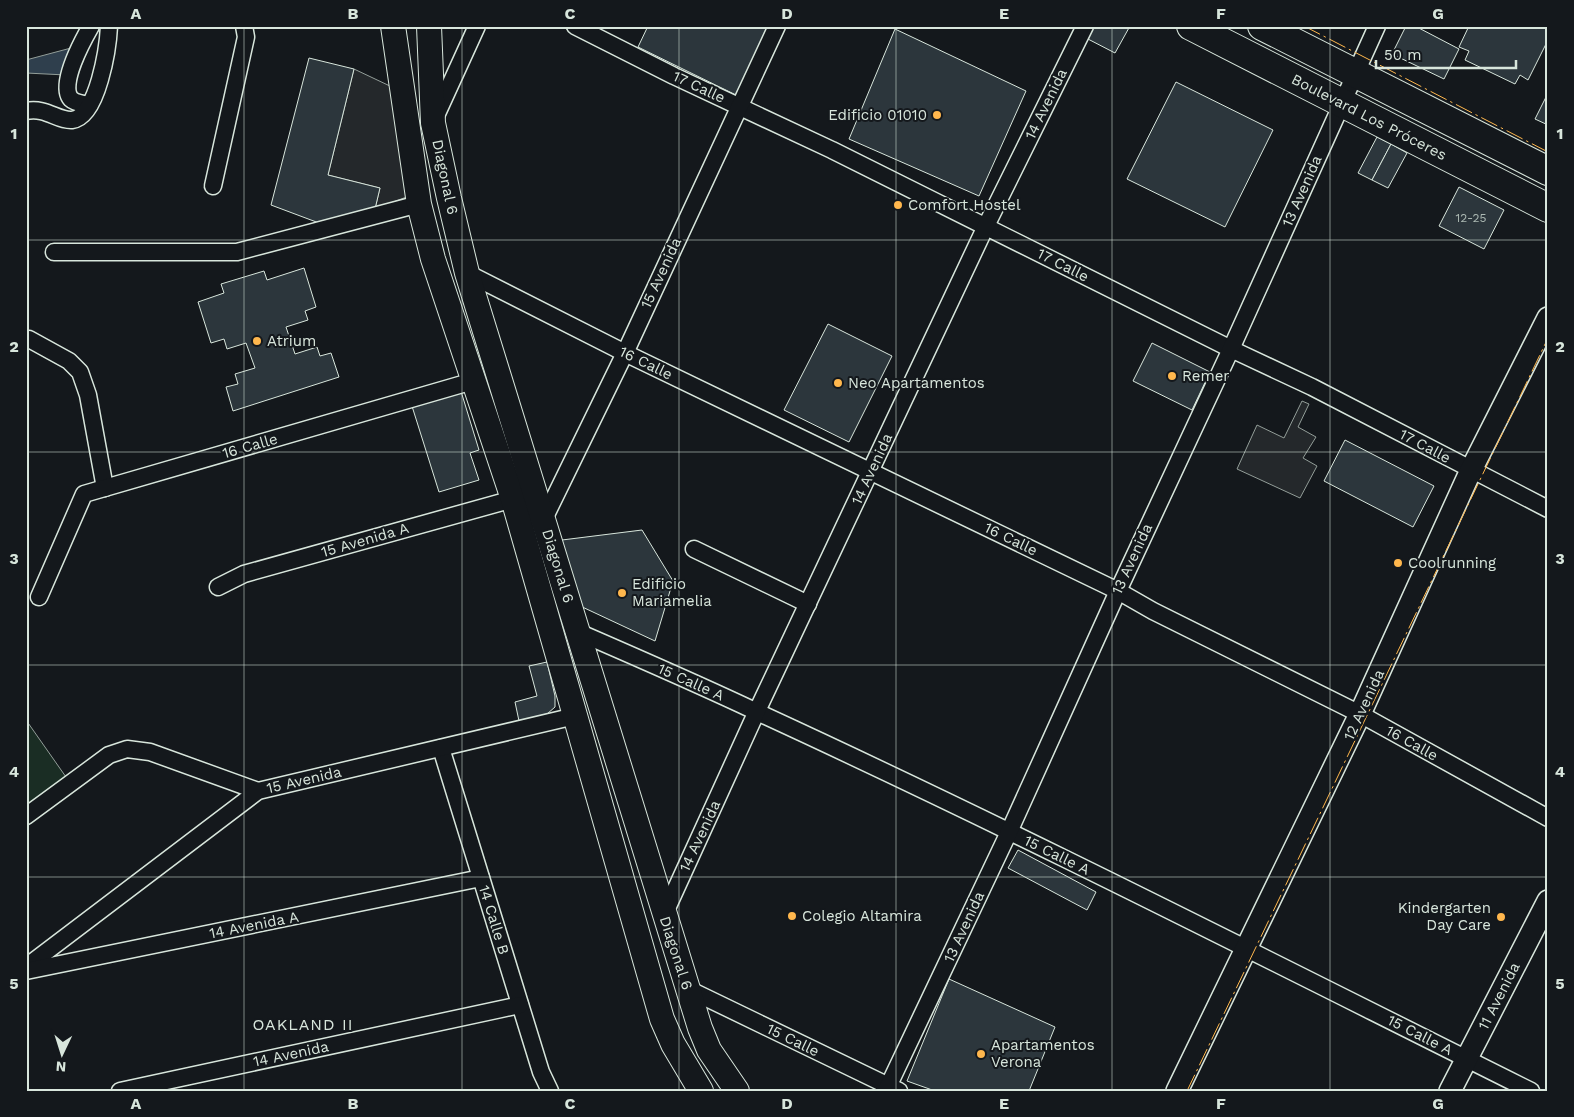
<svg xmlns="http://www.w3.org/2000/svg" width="1574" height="1117" font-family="'Work Sans',sans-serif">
	<rect width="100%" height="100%" fill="#14181c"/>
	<polygon fill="#1a2d24" stroke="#939e99" points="26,720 66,777 26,807"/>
	<g fill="#24282b" stroke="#939e99">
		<polygon points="354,69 392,87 409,196 375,209 380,188 328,175"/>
		<polygon points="1302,401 1309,404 1298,427 1316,437 1303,458 1317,466 1300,498 1237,469 1257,425 1284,438"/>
	</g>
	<polygon fill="#2f3f4d" stroke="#939e99" points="71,48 66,75 26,73 26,60"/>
	<g fill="#2c363c" stroke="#d8e6dc">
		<polygon points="648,26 769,26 736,95 638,47"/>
		<polygon points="1092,26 1130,26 1115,53 1086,38"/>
		<polygon points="1406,26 1415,26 1459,49 1444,79 1392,54"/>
		<polygon points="1469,26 1548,26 1548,40 1528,80 1520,75 1515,84 1465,60 1469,51 1459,47"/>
		<polygon points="895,29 1026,91 979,196 849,139"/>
		<polygon points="309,58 354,69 328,175 380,188 375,209 327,226 271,205"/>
		<polygon points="1176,82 1273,130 1225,227 1127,179"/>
		<polygon points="1548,93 1548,125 1535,119"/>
		<polygon points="1377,137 1391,144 1372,180 1358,173"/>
		<polygon points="1391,144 1407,153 1388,188 1372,180"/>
		<polygon points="1459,187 1504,210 1484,249 1439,226"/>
		<polygon points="304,268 316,307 305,311 308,320 286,327 295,354 317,347 320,356 331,353 339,377 233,411 226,387 238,384 235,374 255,368 246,343 227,349 224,339 211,343 198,302 224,293 221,284 264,271 267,280"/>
		<polygon points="828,324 892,356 849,442 784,410"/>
		<polygon points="1152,343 1210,372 1192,410 1133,381"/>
		<polygon points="460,388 479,450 470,453 479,480 439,492 411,403"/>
		<polygon points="1345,440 1434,486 1413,527 1324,481"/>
		<polygon points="642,530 673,581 655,641 578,605 562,540"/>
		<polygon points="547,662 555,696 555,707 547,714 519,721 515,702 537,696 529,666"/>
		<polygon points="1018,850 1096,892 1087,910 1008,868"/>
		<polygon points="949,979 1055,1027 1029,1091 935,1091 907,1081"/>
	</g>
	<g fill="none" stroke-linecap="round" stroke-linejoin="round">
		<g stroke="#d8e6dc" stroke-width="19">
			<g id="minor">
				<polyline points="575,26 674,76 832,150 1231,349 1312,387 1548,509"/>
				<path d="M89,105C83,104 75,103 71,99C58,85 83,40 91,26"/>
				<path d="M26,111C47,107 57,121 72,120C98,117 108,47 109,26"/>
				<polyline points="435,118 477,26"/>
				<polyline points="213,186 246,37 244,26"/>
				<polyline points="54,252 237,252 419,204"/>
				<polyline points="467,273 625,353 1118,591 1153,611 1360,714 1548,818"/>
				<polyline points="26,340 29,339 69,361 80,372 88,395 105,488"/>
				<polyline points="544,519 625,353 777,26"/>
				<polyline points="694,549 808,604"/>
				<polyline points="218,587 244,574 513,499"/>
				<polyline points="39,597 84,494 473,381"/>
				<path d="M578,632C638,658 698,684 757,712C1018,832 1274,963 1531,1091"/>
				<polyline points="441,748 541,1072 550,1091"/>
				<polyline points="26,816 109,755 127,749 150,752 258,791"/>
				<polyline points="664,915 757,711 986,226 1085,26"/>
				<polyline points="26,967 258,791 575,716"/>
				<polyline points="26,971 481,878"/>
				<polyline points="688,989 899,1091"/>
				<polyline points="120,1091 520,1005"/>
				<polyline points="886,1091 1009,832 1118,591 1231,349 1377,26"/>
			</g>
		</g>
		<g stroke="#d8e6dc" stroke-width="24">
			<g id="tertiary">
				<polyline points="1177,1091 1360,714 1471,470 1548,318"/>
				<polyline points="1450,1091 1548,901"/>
			</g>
		</g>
		<g stroke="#d8e6dc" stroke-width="26">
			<g id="secondary">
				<polyline points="393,26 419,204 433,259 513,499 662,1019 673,1044 701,1091"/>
				<polyline points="429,26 433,123 449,198 467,273 700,1028 709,1050 737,1091"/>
			</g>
		</g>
		<g stroke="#d8e6dc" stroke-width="30">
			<g id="trunk">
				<polyline points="1191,26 1548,208"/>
				<polyline points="1262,26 1548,171"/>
			</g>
		</g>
		<use href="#minor" stroke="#14181c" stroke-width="16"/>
		<use href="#tertiary" stroke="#14181c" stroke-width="21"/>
		<use href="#secondary" stroke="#14181c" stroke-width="24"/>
		<use href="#trunk" stroke="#14181c" stroke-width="28"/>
		<g stroke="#ffb74d" stroke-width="1" stroke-dasharray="18 4 2.5 4" stroke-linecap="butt">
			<polyline points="1304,26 1548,152"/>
			<polyline points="1187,1091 1548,338"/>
		</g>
	</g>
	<path fill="none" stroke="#d8e6dc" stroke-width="1" stroke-opacity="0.55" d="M244,26V1091M462,26V1091M679,26V1091M896,26V1091M1112,26V1091M1330,26V1091M26,240H1548M26,452H1548M26,665H1548M26,877H1548"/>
	<g fill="#ffb74d" stroke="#14181c" stroke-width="2">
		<circle cx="937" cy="115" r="5"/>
		<circle cx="898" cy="205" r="5"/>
		<circle cx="257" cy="341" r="5"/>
		<circle cx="1172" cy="376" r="5"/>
		<circle cx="838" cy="383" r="5"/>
		<circle cx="1398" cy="563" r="5"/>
		<circle cx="622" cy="593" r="5"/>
		<circle cx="792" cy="916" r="5"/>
		<circle cx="1501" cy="917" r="5"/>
		<circle cx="981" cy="1054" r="5"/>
	</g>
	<g text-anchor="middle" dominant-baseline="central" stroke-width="4" stroke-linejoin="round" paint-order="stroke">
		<g font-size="12" fill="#adbab4">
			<text x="1471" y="218">12-25</text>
		</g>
		<g font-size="15" fill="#d8e6dc" stroke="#14181c">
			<text transform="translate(699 87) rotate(25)">17 Calle</text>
			<text transform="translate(1046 104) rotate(-64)">14 Avenida</text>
			<text transform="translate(1369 117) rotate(27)">Boulevard Los Próceres</text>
			<text transform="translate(445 177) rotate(78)">Diagonal 6</text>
			<text transform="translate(1302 191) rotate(-66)">13 Avenida</text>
			<text transform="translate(1063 265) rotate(27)">17 Calle</text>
			<text transform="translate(661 273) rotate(-65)">15 Avenida</text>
			<text transform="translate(646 363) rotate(26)">16 Calle</text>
			<text transform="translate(250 446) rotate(-16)">16 Calle</text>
			<text transform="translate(1425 446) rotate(28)">17 Calle</text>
			<text transform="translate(872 469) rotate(-65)">14 Avenida</text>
			<text transform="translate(1011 539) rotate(26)">16 Calle</text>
			<text transform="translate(365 540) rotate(-16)">15 Avenida A</text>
			<text transform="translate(1132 559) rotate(-65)">13 Avenida</text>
			<text transform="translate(558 566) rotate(73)">Diagonal 6</text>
			<text transform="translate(691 682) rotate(24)">15 Calle A</text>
			<text transform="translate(1364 705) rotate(-65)">12 Avenida</text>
			<text transform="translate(1412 743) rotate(29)">16 Calle</text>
			<text transform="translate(304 780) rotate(-13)">15 Avenida</text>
			<text transform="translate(700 836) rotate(-65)">14 Avenida</text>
			<text transform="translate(1057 855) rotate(26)">15 Calle A</text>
			<text transform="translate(494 920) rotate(73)">14 Calle B</text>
			<text transform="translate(254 925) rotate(-11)">14 Avenida A</text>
			<text transform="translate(964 927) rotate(-65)">13 Avenida</text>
			<text transform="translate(676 953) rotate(72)">Diagonal 6</text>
			<text transform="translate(1499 996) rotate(-63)">11 Avenida</text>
			<text transform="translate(1420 1035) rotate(27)">15 Calle A</text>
			<text transform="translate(793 1040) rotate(26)">15 Calle</text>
			<text transform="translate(291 1054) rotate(-12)">14 Avenida</text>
		</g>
		<g font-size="15" fill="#d8e6dc" stroke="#14181c" text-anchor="start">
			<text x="927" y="115" text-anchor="end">Edificio 01010</text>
			<text x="908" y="205">Comfort Hostel</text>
			<text x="267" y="341">Atrium</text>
			<text x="1182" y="376">Remer</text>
			<text x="848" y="383">Neo Apartamentos</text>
			<text x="1408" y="563">Coolrunning</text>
			<text x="632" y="584">Edificio<tspan x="632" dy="17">Mariamelia</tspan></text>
			<text x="1491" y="908" text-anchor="end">Kindergarten<tspan x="1491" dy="17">Day Care</tspan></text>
			<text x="802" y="916">Colegio Altamira</text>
			<text x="991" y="1045">Apartamentos<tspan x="991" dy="17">Verona</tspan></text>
		</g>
		<g font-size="16" letter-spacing="1" fill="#d8e6dc" stroke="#14181c">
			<text x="303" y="1024">OAKLAND II</text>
		</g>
	</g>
	<rect width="1574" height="1117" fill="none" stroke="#14181c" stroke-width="55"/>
	<g transform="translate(62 1054) rotate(184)" stroke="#14181c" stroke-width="4" paint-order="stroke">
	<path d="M0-4L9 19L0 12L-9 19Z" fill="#d8e6dc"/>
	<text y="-8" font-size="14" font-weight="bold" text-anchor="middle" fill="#d8e6dc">N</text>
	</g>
	<path d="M1376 60v8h140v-8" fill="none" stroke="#d8e6dc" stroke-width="2.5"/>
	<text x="1384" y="60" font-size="15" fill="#d8e6dc" stroke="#14181c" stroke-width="4" paint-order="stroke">50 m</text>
	<rect x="28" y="28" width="1518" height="1062" fill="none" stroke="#d8e6dc" stroke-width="2"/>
	<g font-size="16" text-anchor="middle" font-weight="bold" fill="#d8e6dc">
		<text x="136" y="19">A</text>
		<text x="353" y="19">B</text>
		<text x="570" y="19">C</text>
		<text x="787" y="19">D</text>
		<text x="1004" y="19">E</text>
		<text x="1221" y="19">F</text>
		<text x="1438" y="19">G</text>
		<text x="14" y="139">1</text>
		<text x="1560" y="139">1</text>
		<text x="14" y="352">2</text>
		<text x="1560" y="352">2</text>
		<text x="14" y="564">3</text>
		<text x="1560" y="564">3</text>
		<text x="14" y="777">4</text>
		<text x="1560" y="777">4</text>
		<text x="14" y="989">5</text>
		<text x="1560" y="989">5</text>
		<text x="136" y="1109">A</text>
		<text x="353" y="1109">B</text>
		<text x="570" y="1109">C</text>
		<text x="787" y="1109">D</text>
		<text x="1004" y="1109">E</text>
		<text x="1221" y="1109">F</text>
		<text x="1438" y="1109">G</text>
	</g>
</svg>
